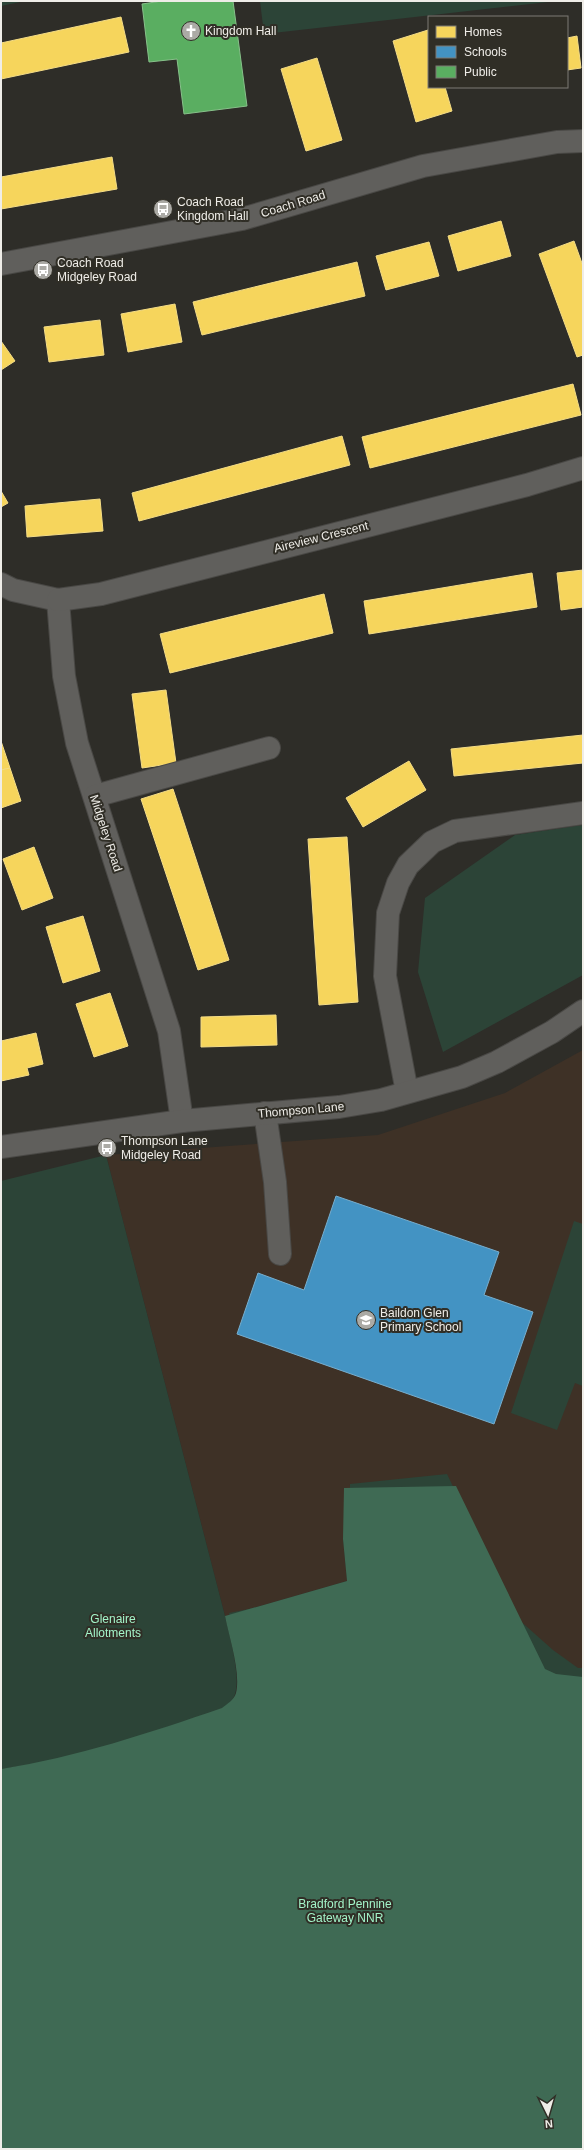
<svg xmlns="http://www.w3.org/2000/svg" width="584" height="2150" font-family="Helvetica,sans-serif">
	<rect width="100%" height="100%" fill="#2e2d28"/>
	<polygon fill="#3e3126" points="583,1050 583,1677 343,1539 347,1581 225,1616 106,1155 378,1135 505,1093"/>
	<g fill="#2c4437">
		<polygon points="1,1 25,1 1,6"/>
		<polygon points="260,1 557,1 264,34"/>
		<polygon points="583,825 583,975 443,1052 418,972 425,898 515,835"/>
		<path d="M106,1155L225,1616C229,1635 245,1687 231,1701L235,1700L246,1664L229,1613L353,1588L349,1541L350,1484L447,1474L517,1618L553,1650L578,1668H583V2149H1L33,1764L1,1769V1181Z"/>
		<polygon points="574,1221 583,1224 583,1386 575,1383 557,1430 511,1413"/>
	</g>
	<path fill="#3f6a54" d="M456,1486L545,1669L556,1674L583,1677V2149H1V1769C77,1757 149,1733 222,1708C227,1704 234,1700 236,1693C241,1672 229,1637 225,1616L347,1581L343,1539L344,1488Z"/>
	<g fill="#f6d55c" stroke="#f4dc86">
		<polygon points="121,17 129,52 1,79 1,43"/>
		<polygon points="428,30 429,87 445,87 452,111 416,122 393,41"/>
		<polygon points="577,36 581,68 567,70 567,38"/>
		<polygon points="317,58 342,140 306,151 281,69"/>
		<polygon points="112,157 117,189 1,209 1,177"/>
		<polygon points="501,221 511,256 458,271 448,236"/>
		<polygon points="574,241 583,266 583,355 577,357 539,254"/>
		<polygon points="429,242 439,276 386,290 376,256"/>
		<polygon points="357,262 365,296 202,335 193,302"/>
		<polygon points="175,304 182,342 128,352 121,314"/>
		<polygon points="100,320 104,355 49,362 44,327"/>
		<polygon points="1,341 15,361 1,370"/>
		<polygon points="573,384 581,415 370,468 362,437"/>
		<polygon points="342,436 350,465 139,521 132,493"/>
		<polygon points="1,491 8,503 1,507"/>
		<polygon points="100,499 103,531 27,537 25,506"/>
		<polygon points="583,570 583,607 561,610 557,573"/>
		<polygon points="532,573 537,607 369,634 364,601"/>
		<polygon points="324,594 333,633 170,673 160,634"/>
		<polygon points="166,690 176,763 142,768 132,694"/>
		<polygon points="583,735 583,763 454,776 451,749"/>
		<polygon points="1,741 10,768 1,770"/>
		<polygon points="409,761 426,790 363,827 346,798"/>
		<polygon points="10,768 21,801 1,808 1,770"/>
		<polygon points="173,789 229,960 198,970 141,799"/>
		<polygon points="347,837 358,1002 319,1005 308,839"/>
		<polygon points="34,847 53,898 22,910 3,859"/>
		<polygon points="83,916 100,971 63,983 46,927"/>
		<polygon points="110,993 128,1046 94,1057 76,1004"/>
		<polygon points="276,1015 277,1045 201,1047 201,1017"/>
		<polygon points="36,1033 43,1064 27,1068 29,1075 1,1081 1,1041"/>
	</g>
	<polygon fill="#4393c3" stroke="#77aece" points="336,1196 499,1252 484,1295 533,1312 494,1424 237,1334 258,1273 304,1290"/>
	<polygon fill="#5aae61" stroke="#87c18a" points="162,1 233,1 247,106 184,114 177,59 149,62 142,4"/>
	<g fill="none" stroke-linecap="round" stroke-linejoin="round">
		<g stroke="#494845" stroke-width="24">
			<g id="minor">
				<polyline points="1,264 242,219 423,166 557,142 583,141"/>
				<polyline points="1,584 13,590 58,600 64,676 77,743 169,1031 182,1121"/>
				<polyline points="58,600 101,594 527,485 583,468"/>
				<polyline points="95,796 269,748"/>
				<polyline points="407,1092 385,976 388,913 398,883 408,865 432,842 455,831 583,813"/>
				<polyline points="265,1113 275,1182 280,1254"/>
				<polyline points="1,1147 182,1121 339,1107 381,1100 462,1077 497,1062 552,1032 583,1011"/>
			</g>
		</g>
		<use href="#minor" stroke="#605f5c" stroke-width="22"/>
	</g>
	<defs>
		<g id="church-disc" transform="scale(1)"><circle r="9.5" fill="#abaaa5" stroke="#302e26"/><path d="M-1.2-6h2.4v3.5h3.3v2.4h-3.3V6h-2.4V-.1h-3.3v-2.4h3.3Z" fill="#fff"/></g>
		<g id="bus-disc" transform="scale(1)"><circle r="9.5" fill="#abaaa5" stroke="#302e26"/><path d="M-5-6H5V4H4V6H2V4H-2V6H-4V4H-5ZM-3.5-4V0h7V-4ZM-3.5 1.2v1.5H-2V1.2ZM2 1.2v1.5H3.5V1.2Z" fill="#fff"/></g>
		<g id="school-disc" transform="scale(1)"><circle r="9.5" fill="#abaaa5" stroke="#302e26"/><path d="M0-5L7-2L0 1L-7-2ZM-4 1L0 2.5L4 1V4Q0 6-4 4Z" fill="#fff"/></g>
	</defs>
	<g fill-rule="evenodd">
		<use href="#church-disc" x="191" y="31"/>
		<use href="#bus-disc" x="163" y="209"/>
		<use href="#bus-disc" x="43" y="270"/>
		<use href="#bus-disc" x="107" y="1148"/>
		<use href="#school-disc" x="366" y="1320"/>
	</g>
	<g text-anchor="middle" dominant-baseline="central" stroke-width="4" stroke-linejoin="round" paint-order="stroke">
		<g font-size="12" fill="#efede8" stroke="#302e26" text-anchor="start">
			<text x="205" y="31">Kingdom Hall</text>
			<text x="177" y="202">Coach Road<tspan x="177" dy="14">Kingdom Hall</tspan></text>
			<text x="57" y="263">Coach Road<tspan x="57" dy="14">Midgeley Road</tspan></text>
			<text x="121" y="1141">Thompson Lane<tspan x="121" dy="14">Midgeley Road</tspan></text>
			<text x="380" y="1313">Baildon Glen<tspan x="380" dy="14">Primary School</tspan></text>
		</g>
		<g font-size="12" fill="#efede8" stroke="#302e26">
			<text transform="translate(293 204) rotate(-17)">Coach Road</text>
			<text transform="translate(321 537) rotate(-14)">Aireview Crescent</text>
			<text transform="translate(106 833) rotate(72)">Midgeley Road</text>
			<text transform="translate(301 1110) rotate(-5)">Thompson Lane</text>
		</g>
		<g font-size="12" fill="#a3f4c9" stroke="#302e26">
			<text x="113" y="1619">Glenaire<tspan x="113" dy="14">Allotments</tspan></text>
			<text x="345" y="1904">Bradford Pennine<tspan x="345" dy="14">Gateway NNR</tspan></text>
		</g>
	</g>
	<rect width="584" height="2150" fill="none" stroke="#efede8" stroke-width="4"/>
	<rect x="428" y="16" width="140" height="72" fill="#302e26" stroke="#7c7a74"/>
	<rect x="436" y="26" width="20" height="12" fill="#f6d55c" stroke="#7c7a74"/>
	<text x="464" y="36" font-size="12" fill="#efede8">Homes</text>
	<rect x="436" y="46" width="20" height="12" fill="#4393c3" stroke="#7c7a74"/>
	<text x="464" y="56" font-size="12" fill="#efede8">Schools</text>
	<rect x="436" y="66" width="20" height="12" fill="#5aae61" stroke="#7c7a74"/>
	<text x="464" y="76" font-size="12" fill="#efede8">Public</text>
	<g transform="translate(548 2114) rotate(175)" stroke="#302e26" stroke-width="3" paint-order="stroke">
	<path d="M0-3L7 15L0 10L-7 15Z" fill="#efede8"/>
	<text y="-6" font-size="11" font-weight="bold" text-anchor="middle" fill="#efede8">N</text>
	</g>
</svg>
